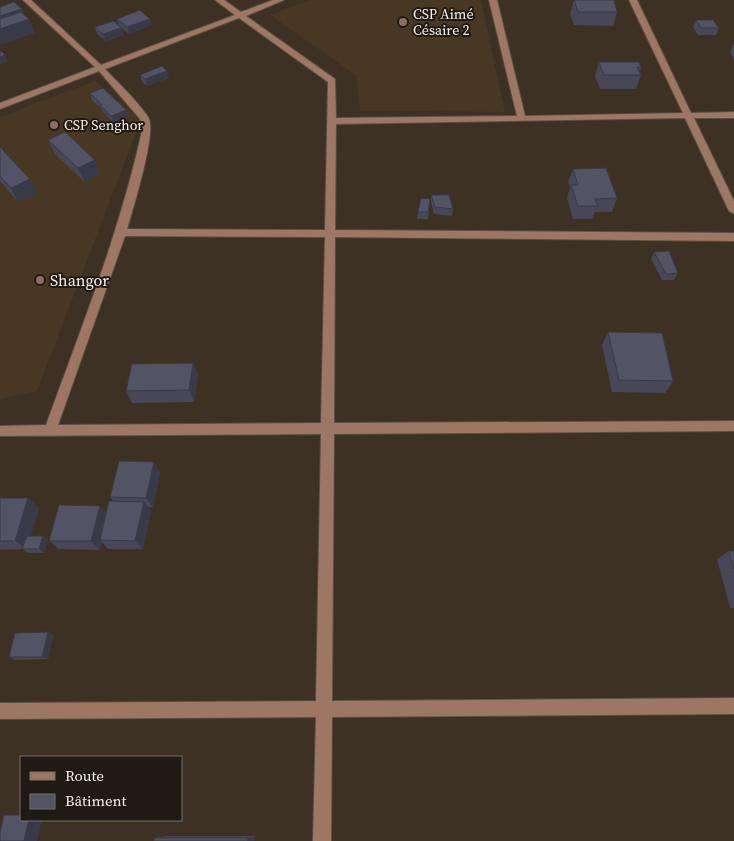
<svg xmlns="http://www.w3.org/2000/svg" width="734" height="841" font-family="'Source Serif 4',serif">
	<rect width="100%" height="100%" fill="#3d3123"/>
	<g fill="#473723">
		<polygon points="310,0 481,0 505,112 360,111 356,75 270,15"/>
		<polygon points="95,81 141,120 37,391 0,399 0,117"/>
	</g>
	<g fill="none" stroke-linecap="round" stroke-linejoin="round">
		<g stroke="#5b4f42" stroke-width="2">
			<path id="minor" d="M23,0H31L101,65L235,15L215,0H224L241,12L273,0H284L246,16L335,79L336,118L517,116L489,0H497L525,116L683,113L629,0H637L691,113L734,112V118H694L734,201V214L729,211L685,118L336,124L335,230L734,233V241L335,237L334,423L734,421V431L334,434L332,701L734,698V714L332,717L331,841H313L316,717L0,719V703L316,701L321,434L0,436V426L46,425C82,326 121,229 143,126L140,119L99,71L0,109V103L95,67ZM239,18L328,82L325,230L127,229C133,209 156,134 149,119C141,104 117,82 105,69ZM125,236L325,237L321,423L58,425Z"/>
		</g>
		<use href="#minor" fill="#9d7763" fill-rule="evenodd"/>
	</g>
	<g fill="#474757">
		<polygon points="574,0 617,12 613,26 574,25 570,14"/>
		<polygon points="117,19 150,19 152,25 129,34 119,26"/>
		<polygon points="696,20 719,28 716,35 698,35 693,27"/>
		<polygon points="95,27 124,35 106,41 97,34"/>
		<polygon points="733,45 734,45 734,60 730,52"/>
		<polygon points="599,62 641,67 640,72 641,75 636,89 600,89 595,76"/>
		<polygon points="140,75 169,78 147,86 142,82"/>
		<polygon points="90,93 126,110 129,117 114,123 103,112 102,109 92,100"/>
		<polygon points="48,140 95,160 101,173 85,182 55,154"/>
		<polygon points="0,147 37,193 18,202 0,181"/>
		<polygon points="573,169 617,198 612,212 595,212 592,219 573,219 567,198 570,188 568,182"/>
		<polygon points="431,195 453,209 452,216 434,214 431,202"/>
		<polygon points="430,199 428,219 417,219 418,212"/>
		<polygon points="654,252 678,273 674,280 662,280 651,259"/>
		<polygon points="608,332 673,381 665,393 612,392 602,345"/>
		<polygon points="193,363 198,375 194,402 132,403 126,391"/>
		<polygon points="160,472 153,507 148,507 151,511 143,549 108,549 102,542 100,550 59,549 49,541 100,506 106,513 113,501 110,497"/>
		<polygon points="0,498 28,498 39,508 30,536 43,536 48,540 44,553 28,553 23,549 0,550"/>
		<polygon points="729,551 734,551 734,608 730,608 717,559"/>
		<polygon points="48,632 53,635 48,659 15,660 9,657"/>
		<polygon points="167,836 255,836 254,841 154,838"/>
	</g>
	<g fill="#393a47">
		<polygon points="22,9 27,20 29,19 35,33 0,45 0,10"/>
		<polygon points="150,19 152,25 129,34 127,27"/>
		<polygon points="121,28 124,35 106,41 103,34"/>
		<polygon points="5,55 8,62 0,65 0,57"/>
		<polygon points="167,71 169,78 147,86 145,79"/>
		<polygon points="126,110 129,117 114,123 111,116"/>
		<polygon points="95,160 101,173 85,182 78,168"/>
		<polygon points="30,179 37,193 18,202 11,188"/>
		<polygon points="193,363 198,375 194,402 189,390"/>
		<polygon points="154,462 160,472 153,507 146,498"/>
		<polygon points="28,498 39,508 27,549 15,541"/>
		<polygon points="144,502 151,511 143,549 135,541"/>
		<polygon points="100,506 108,515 100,540 102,542 100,550 91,541"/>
		<polygon points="43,536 48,540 44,553 39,549"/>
		<polygon points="48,632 53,635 48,659 42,657"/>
		<polygon points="29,820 42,820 37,841 24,841"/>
		<polygon points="255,836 254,841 248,841 248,838"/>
	</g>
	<g fill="#525365" stroke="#393a47">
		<polygon points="574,0 614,0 617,12 578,12"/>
		<polygon points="14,2 22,9 0,16 0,7"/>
		<polygon points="140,10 150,19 127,27 117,19"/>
		<polygon points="21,12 29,19 0,29 0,19"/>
		<polygon points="696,20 713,20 719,28 701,28"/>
		<polygon points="114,21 121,28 103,34 95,27"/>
		<polygon points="1,51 5,55 0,57 0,52"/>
		<polygon points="599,62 639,62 641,67 637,67 641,75 604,75"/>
		<polygon points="162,66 167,71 145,79 140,75"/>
		<polygon points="103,88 126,110 111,116 100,105 102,105 90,93"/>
		<polygon points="65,132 95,160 78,168 48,140"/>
		<polygon points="0,147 30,179 11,188 0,176"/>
		<polygon points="606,168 617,198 595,199 598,206 578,206 571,185 578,185 573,169"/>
		<polygon points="431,195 449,195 453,209 435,207"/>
		<polygon points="421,198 430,199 428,212 418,212"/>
		<polygon points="669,251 678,273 666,274 654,252"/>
		<polygon points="608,332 662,333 673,381 619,380"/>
		<polygon points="193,363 189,390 126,391 132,364"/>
		<polygon points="119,461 154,462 146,498 110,497"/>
		<polygon points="0,498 28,498 15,541 0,541"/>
		<polygon points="109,501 144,502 135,541 100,540"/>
		<polygon points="59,505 100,506 91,541 49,541"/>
		<polygon points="27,536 43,536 39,549 22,549"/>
		<polygon points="729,551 734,551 734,569"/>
		<polygon points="48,632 42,657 9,657 15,633"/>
		<polygon points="4,815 21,815 21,820 29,820 24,841 0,841 0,832"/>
		<rect x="154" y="838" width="94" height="3"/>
	</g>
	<g fill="#8d6e63" stroke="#201a14" stroke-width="2">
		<circle cx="403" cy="22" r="5"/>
		<circle cx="54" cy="125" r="5"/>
		<circle cx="40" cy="280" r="5"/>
	</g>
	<g text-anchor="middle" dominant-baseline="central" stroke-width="4" stroke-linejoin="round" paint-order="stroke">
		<g font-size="14" fill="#f6efe6" stroke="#201a14" text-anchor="start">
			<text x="413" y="14">CSP Aimé<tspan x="413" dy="16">Césaire 2</tspan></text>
			<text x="64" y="125">CSP Senghor</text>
		</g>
		<g font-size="16" fill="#f6efe6" stroke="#201a14" text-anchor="start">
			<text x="50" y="280">Shangor</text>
		</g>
	</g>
	<rect x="20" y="756" width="162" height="65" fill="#201a14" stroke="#766f68"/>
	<rect x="30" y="772" width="25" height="8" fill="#9d7763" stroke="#766f68"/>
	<text x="65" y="781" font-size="15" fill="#f6efe6">Route</text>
	<rect x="30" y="794" width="25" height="15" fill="#525365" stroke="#766f68"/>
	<text x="65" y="806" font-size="15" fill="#f6efe6">Bâtiment</text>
</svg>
